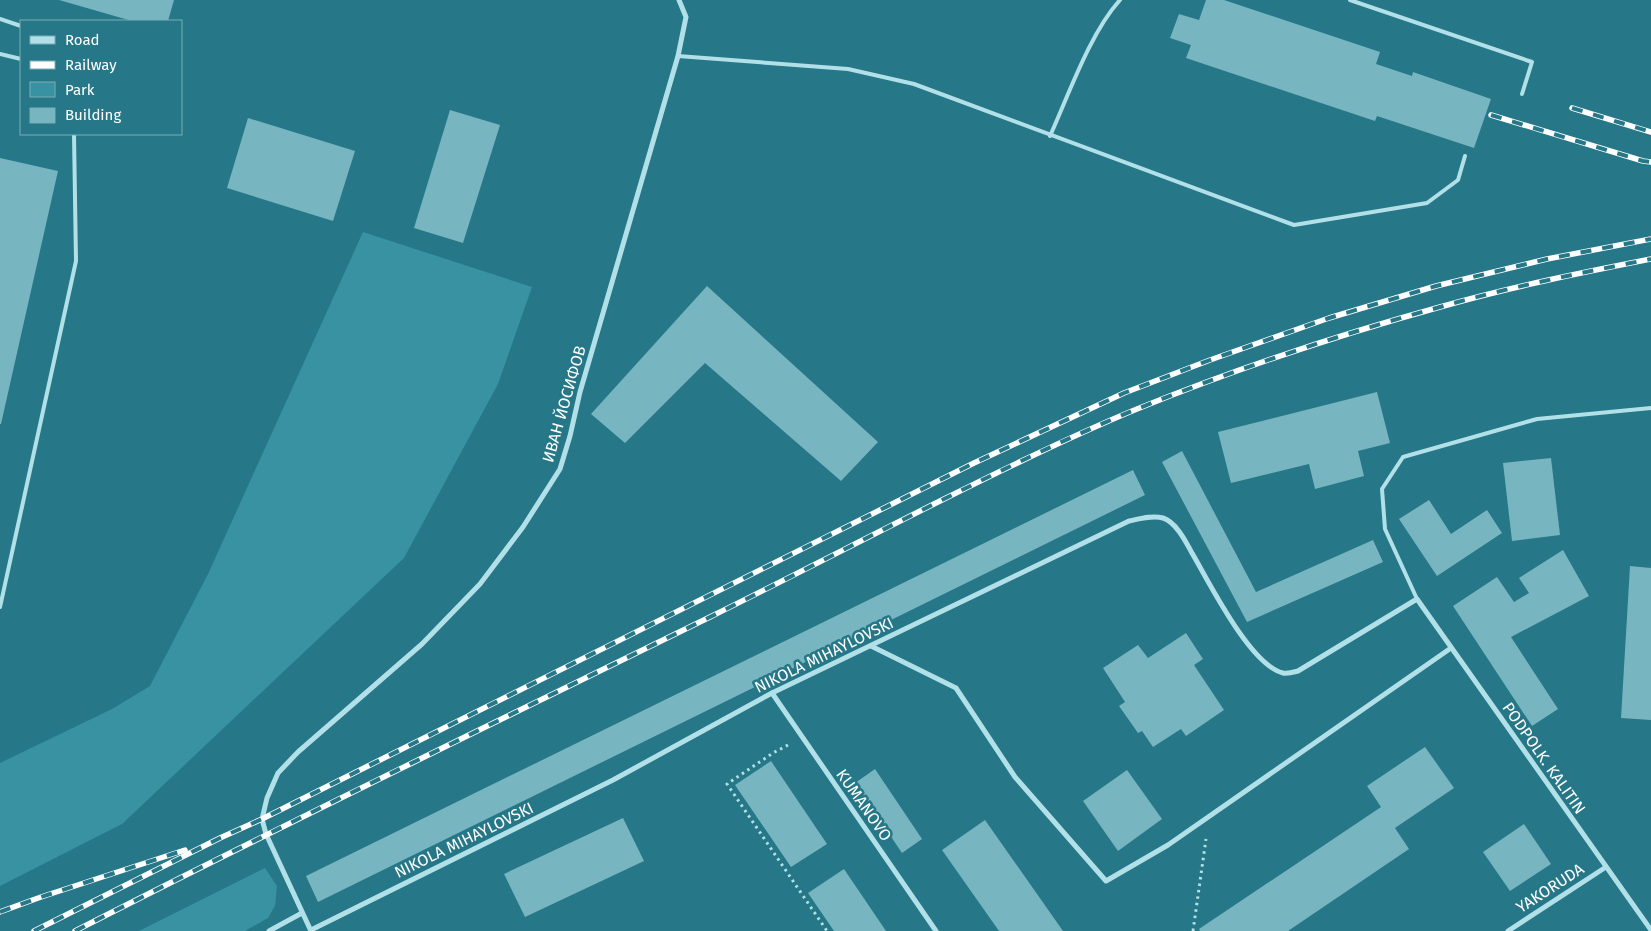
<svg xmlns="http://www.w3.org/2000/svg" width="1651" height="931" font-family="'Fira Sans',sans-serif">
	<rect width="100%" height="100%" fill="#267787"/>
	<g fill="#3892a2">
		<polygon points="363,232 532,287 498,384 404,558 122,824 0,886 0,763 112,709 150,686 208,574"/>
		<polygon points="265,868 277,886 275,906 268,918 245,931 139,931"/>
	</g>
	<g fill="#77b5c1">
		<polygon points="59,0 174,0 168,21 132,21"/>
		<polygon points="1206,0 1224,0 1380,52 1376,64 1412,76 1413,72 1491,99 1474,148 1377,116 1375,121 1186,58 1191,45 1170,38 1179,14 1199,20"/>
		<polygon points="450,110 500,125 463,243 414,228"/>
		<polygon points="248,118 355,151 333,221 227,188"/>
		<polygon points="0,158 58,171 1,424 0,424"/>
		<polygon points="707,286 878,442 841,481 705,363 625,443 591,414"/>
		<polygon points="1377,392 1390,443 1358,451 1364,476 1315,489 1309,464 1231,483 1218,432"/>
		<polygon points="1182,451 1256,592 1373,540 1383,562 1247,622 1162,462"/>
		<polygon points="1551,458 1560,535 1512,541 1503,463"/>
		<polygon points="1133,470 1145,495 318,902 306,876"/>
		<polygon points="1429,500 1451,534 1487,510 1502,533 1437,576 1399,519"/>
		<polygon points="1563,550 1589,596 1511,637 1558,709 1532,726 1453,606 1497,577 1514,602 1529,593 1519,578"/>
		<polygon points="1630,566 1651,568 1651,720 1621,718"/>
		<polygon points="1186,633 1203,659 1194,665 1224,710 1186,736 1181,729 1153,747 1142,731 1138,733 1119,706 1125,702 1103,668 1138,645 1148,658"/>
		<polygon points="1425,747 1454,788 1395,828 1409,849 1288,931 1200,931 1199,929 1381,807 1367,786"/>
		<polygon points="771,761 827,844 791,867 735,785"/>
		<polygon points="875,769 922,839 902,853 855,783"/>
		<polygon points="1127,770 1162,819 1118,851 1083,801"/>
		<polygon points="623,818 644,861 525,917 504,874"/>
		<polygon points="985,820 1063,931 999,931 942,850"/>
		<polygon points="1524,824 1551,864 1510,891 1483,852"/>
		<polygon points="844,869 886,931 834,931 808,893"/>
	</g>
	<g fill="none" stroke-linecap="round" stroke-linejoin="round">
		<g stroke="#b2e0e8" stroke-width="3" stroke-dasharray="2.5 4" stroke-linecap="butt">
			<polyline points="788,745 773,753 727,784 827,931"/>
			<polyline points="1193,931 1206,839"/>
		</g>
		<g stroke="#b2e0e8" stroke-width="4">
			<polyline points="1350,0 1532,62 1522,94"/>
			<polyline points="0,19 21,26"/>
			<polyline points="0,54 21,59"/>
			<polyline points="678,56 848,69 914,84 1294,225 1427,203 1458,180 1465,156"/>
			<path d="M1050,136C1069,94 1090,33 1120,0"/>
			<polyline points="1417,599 1385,529 1382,489 1403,457 1537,419 1651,408"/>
			<polyline points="0,607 76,261 74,134"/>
		</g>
		<g stroke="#b2e0e8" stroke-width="5">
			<polyline points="871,646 956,688 1015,777 1106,881 1168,845 1451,648"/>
			<polyline points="772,693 936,931"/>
			<path d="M311,930L613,780L772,693L1129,521C1139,519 1152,515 1163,518C1176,522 1186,542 1192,553C1209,582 1250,665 1283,673C1288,674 1294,672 1298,671L1417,599L1651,930"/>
			<polyline points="269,931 302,913"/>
			<polyline points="311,931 266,834 262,819 267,798 278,773 298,752 422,644 480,584 523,527 560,469 570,436 580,392 678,56 686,17 679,0"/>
			<polyline points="1508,931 1606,867"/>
		</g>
		<g stroke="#fff" stroke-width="5.5">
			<g id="rail">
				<polyline points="1572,108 1651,132"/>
				<polyline points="1491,115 1643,161 1651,162"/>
				<polyline points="0,912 41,897 185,850"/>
				<polyline points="34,931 220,838 262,819 974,463 1124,393 1210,360 1329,318 1436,286 1547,259 1651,239"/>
				<path d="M75,931C285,824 498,721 710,617C787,579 864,539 942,500C1006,468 1071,436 1137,409C1236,369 1338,335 1440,307C1510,287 1580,273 1651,259"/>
			</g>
		</g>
		<use href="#rail" stroke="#267787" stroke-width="4" stroke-dasharray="11" stroke-linecap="butt"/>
	</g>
	<g text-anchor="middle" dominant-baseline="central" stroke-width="5" stroke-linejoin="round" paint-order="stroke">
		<g font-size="16" fill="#fff" stroke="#267787">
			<text transform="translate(564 404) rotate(-74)">ИВАН ЙОСИФОВ</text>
			<text transform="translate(824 655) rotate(-26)">NIKOLA MIHAYLOVSKI</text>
			<text transform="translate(1544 758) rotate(55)">PODPOLK. KALITIN</text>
			<text transform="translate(864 805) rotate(55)">KUMANOVO</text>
			<text transform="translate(464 840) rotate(-26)">NIKOLA MIHAYLOVSKI</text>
			<text transform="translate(1550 888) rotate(-33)">YAKORUDA</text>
		</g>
	</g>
	<rect x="20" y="20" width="162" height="115" fill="#267787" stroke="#7dadb7"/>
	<rect x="30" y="36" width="25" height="8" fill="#b2e0e8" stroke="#7dadb7"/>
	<text x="65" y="45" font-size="15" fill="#ffffff">Road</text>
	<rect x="30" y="61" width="25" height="8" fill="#ffffff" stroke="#7dadb7"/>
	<text x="65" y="70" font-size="15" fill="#ffffff">Railway</text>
	<rect x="30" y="82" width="25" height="15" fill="#3892a2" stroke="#7dadb7"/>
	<text x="65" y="95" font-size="15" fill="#ffffff">Park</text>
	<rect x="30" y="108" width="25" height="15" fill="#77b5c1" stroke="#7dadb7"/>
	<text x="65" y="120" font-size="15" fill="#ffffff">Building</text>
</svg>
